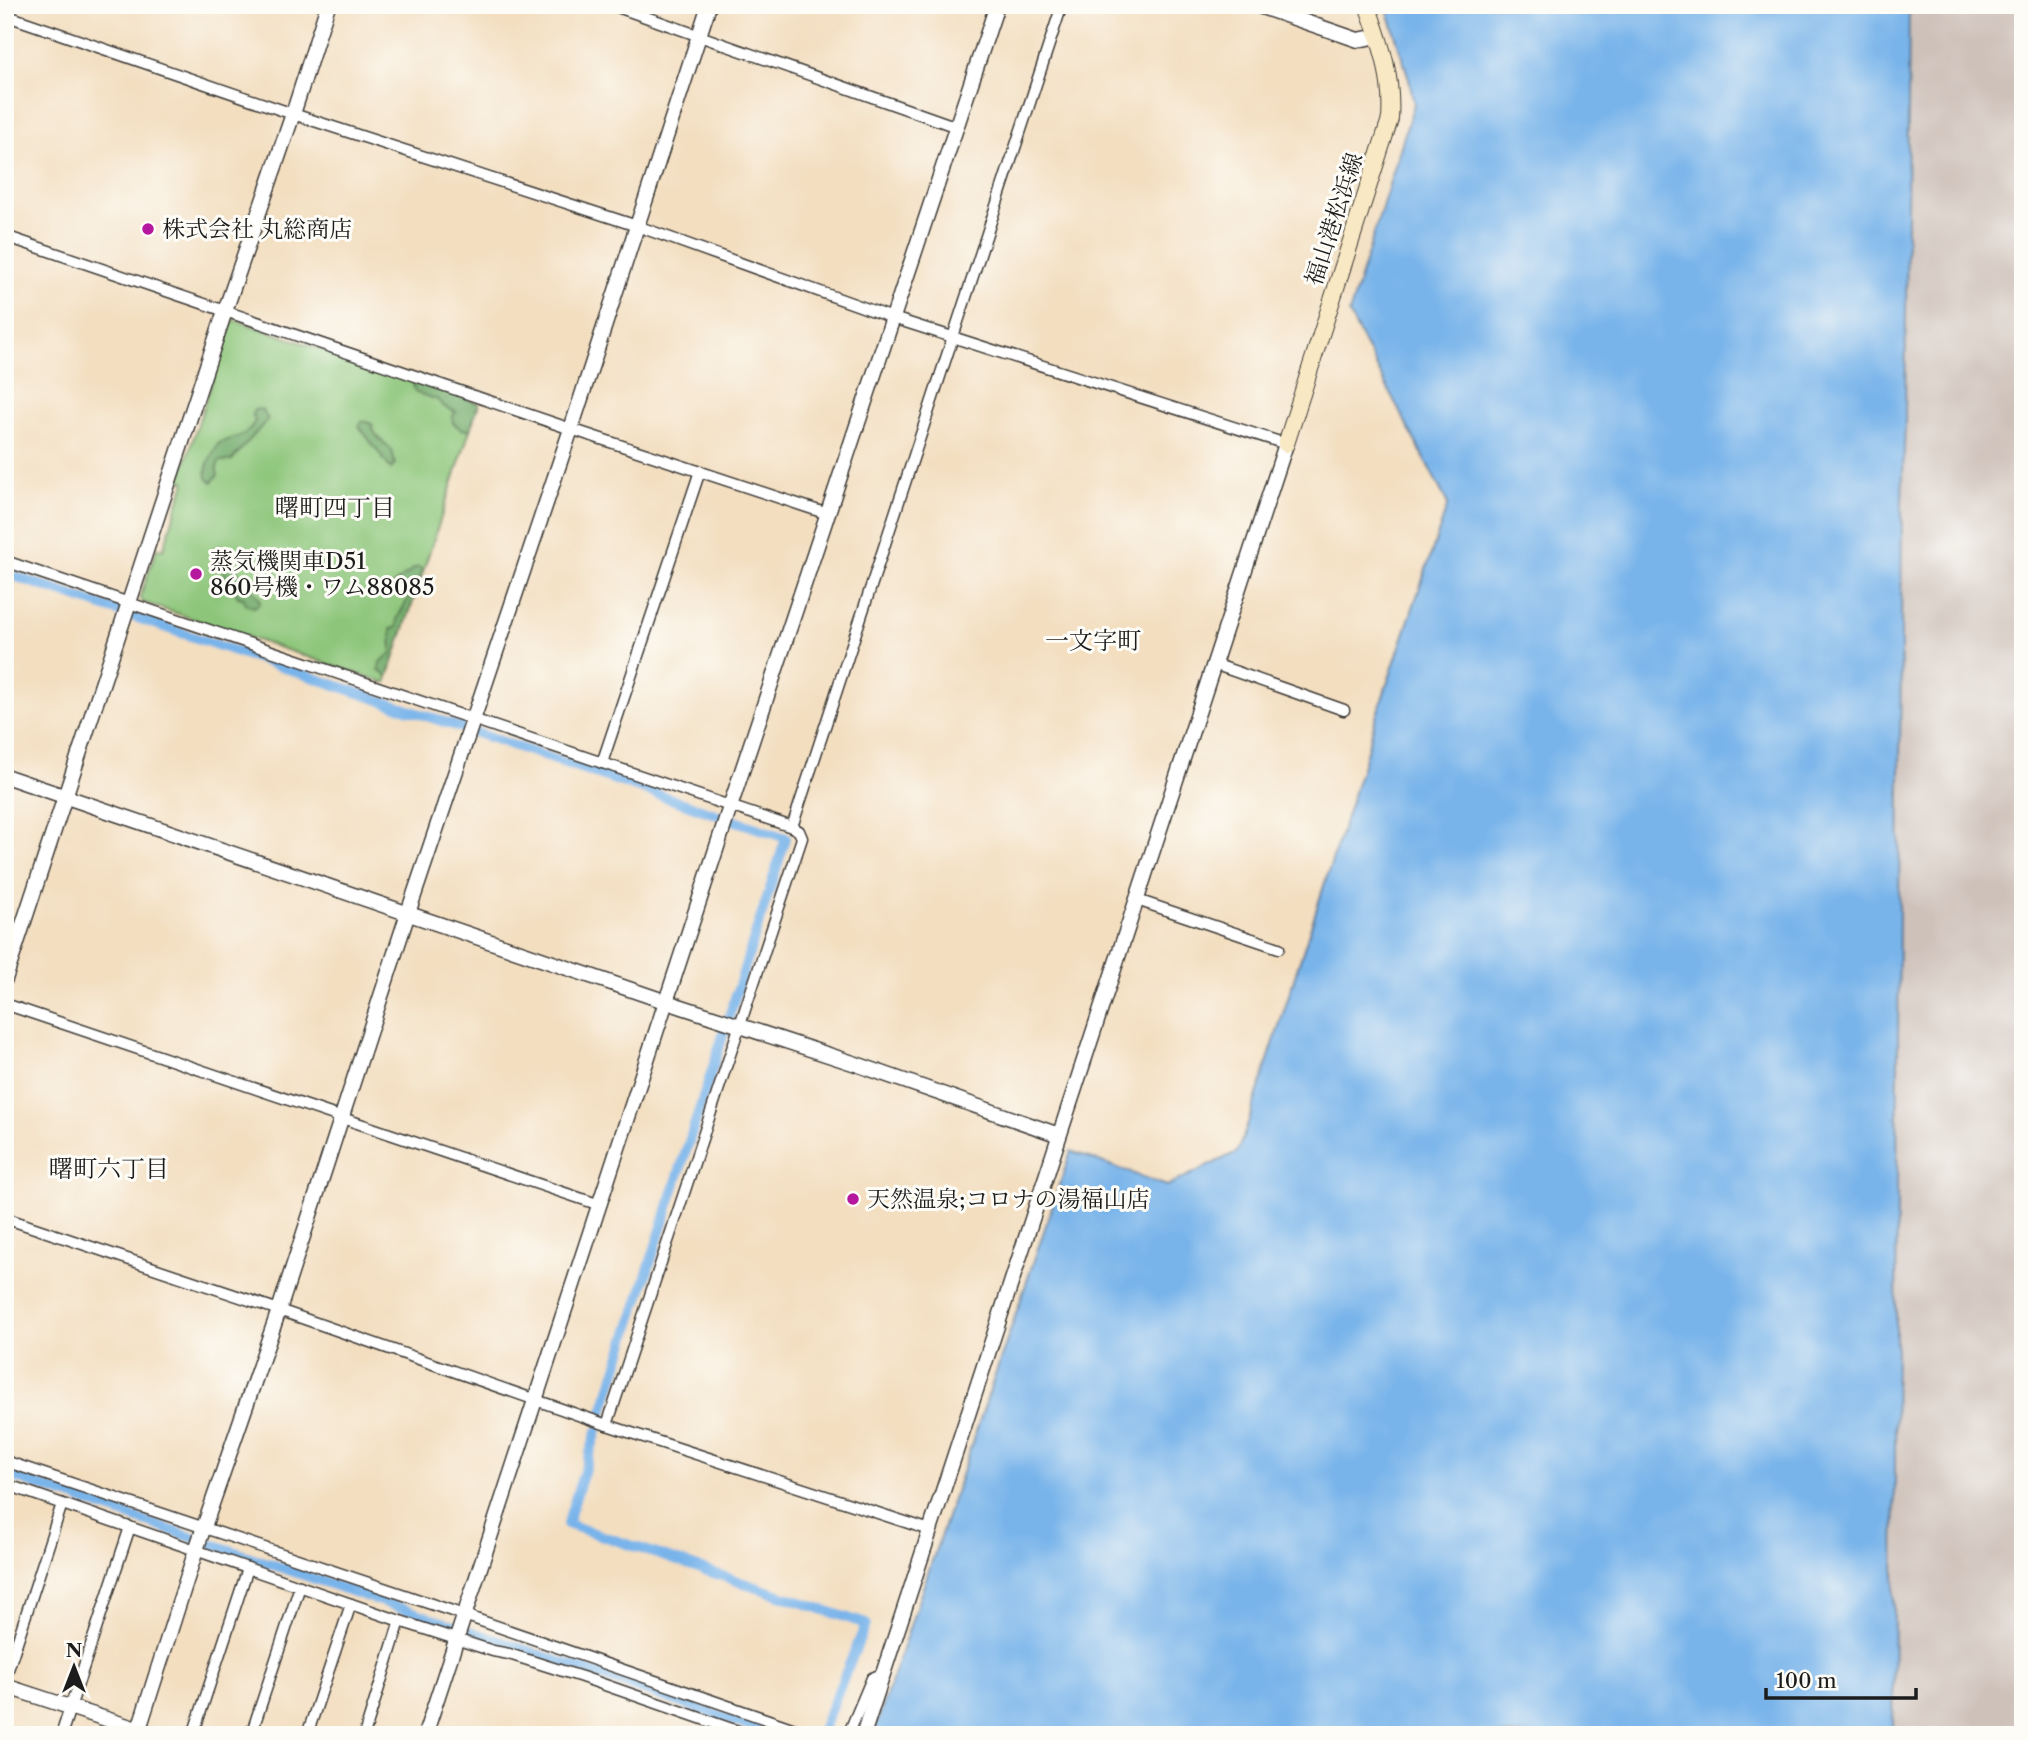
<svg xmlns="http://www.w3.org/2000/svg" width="2028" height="1740" font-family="'Libre Caslon Text','Noto Serif JP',serif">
	<rect width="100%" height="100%" fill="#fdfcf7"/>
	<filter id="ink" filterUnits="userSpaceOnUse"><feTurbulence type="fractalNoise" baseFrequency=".0143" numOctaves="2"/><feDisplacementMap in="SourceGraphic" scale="14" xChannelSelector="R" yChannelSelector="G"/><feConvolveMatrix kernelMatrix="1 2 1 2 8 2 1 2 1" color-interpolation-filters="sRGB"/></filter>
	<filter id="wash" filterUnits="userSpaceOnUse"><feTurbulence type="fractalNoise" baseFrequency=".00686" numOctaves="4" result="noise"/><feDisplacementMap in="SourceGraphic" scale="28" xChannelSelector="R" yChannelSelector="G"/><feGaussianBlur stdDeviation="1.57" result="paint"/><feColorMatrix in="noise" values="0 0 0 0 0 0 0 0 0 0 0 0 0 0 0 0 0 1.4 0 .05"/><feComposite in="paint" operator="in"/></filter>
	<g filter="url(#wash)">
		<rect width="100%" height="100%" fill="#f3dec0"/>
		<polygon fill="#cec1ba" points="1909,5 2023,5 2023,1735 1893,1735 1902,503 1905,421"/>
		<polygon fill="#8dc67a" stroke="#54714b" stroke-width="2" points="235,320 479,403 386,683 142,602 140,597 157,548 163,550 185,482 180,479 231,323"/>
		<g fill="#72ab6a" stroke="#476443" stroke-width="2">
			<polygon points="415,382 479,403 470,430 461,429 453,423 452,417 456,412 446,408 436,399 416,393 413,386"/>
			<path d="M259,409L262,410L268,419L231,461H220C216,465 216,469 218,475L212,482L209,481C201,469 213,454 219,443C234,437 249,437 255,420L252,415L254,410Z"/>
			<path d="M363,421L372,424C373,436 384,442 392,450L395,464L391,469L359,426Z"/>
			<polygon points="219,546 221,546 230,562 259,598 260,603 254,607 246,605 243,598 238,597 217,560 214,549"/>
			<polygon points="419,567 423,571 388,677 379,670 380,662 392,653 391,629 397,627 397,619 409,597 404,593 394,590 392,586 413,569"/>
		</g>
		<polygon fill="#78b4ea" stroke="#4a6883" stroke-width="2" points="1386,5 1909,5 1905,421 1902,503 1893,1735 873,1735 1071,1151 1167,1186 1237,1152 1244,1135 1364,761 1375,720 1448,504 1349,314 1414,104 1409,79"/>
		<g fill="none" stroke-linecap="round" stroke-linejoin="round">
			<g stroke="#78b4ea" stroke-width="10">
				<polyline points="5,573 786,838 603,1411"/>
				<polyline points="597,1431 567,1524 866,1624 820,1735"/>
				<polyline points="5,1474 776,1735"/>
			</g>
		</g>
	</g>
	<g filter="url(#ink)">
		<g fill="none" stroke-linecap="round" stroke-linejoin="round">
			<g stroke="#3c3935" stroke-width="13">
				<g id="minor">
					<polyline points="612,5 957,127"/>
					<polyline points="5,15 293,114 637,226 893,318 1286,444"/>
					<polyline points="5,236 571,429 828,514"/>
					<polyline points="5,561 792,827 1062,5"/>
					<polyline points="1214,664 1344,710"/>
					<polyline points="602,763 700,471"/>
					<polyline points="1137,900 1279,948"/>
					<polyline points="5,1004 600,1205"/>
					<polyline points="5,1218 279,1310 607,1425 930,1530"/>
					<polyline points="607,1425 802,838 799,831 792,827"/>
					<polyline points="5,1461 464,1615 812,1735"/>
					<polyline points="5,1484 400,1621 493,1651 509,1654 582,1677 749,1735"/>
					<polyline points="5,1679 62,1504"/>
					<polyline points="61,1735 130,1527"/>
					<polyline points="193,1735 248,1568"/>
					<polyline points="251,1735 300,1586"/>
					<polyline points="307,1735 351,1604"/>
					<polyline points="364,1735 400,1621"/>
					<polyline points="848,1735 872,1678 884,1673"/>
				</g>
			</g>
			<g stroke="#3c3935" stroke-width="17">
				<g id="tertiary">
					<polyline points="1256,5 1358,40 1378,36"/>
					<polyline points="5,776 667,1002 856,1064 1059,1135"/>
					<polyline points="5,979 225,311 293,114 328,5"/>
					<polyline points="5,1686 155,1735"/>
					<polyline points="137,1735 196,1550 279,1310 408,913 571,429 709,5"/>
					<polyline points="425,1735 730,807 997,5"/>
					<polyline points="863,1735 1286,444"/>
				</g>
			</g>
			<g stroke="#3c3935" stroke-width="18">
				<path id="secondary" d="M1286,444L1390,119C1393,78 1381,43 1367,5"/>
			</g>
			<use href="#minor" stroke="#fff" stroke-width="10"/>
			<use href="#tertiary" stroke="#fff" stroke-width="14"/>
			<use href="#secondary" stroke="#f8e8c3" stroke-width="16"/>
		</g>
	</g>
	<g fill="#b5179e" stroke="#fdfcf7" stroke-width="2.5">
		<circle cx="148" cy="229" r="7"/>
		<circle cx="196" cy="574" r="7"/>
		<circle cx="853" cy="1199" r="7"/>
	</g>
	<g text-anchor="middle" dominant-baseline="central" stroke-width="6" stroke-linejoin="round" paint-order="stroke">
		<g font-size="23" fill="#1c1c1c" stroke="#fdfcf7">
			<text transform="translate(1334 219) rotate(-72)">福山港松浜線</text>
		</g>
		<g font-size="23" fill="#1c1c1c" stroke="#fdfcf7" text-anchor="start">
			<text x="162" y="229">株式会社 丸総商店</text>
			<text x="210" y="561">蒸気機関車D51<tspan x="210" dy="26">860号機・ワム88085</tspan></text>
			<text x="867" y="1199">天然温泉;コロナの湯福山店</text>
		</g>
		<g font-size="24" fill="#1c1c1c" stroke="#fdfcf7">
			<text x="335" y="507">曙町四丁目</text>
			<text x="1093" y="640">一文字町</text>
			<text x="109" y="1168">曙町六丁目</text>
		</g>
	</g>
	<rect width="2028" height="1740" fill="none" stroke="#fdfcf7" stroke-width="28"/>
	<g transform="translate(74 1667)" stroke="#fdfcf7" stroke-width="5" paint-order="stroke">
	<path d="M0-5L12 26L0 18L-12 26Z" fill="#1c1c1c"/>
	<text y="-10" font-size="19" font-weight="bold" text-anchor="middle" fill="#1c1c1c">N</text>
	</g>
	<path d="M1766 1688v10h150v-10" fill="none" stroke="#1c1c1c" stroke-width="3.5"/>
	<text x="1776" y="1688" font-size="21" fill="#1c1c1c" stroke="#fdfcf7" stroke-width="5" paint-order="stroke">100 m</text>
</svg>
